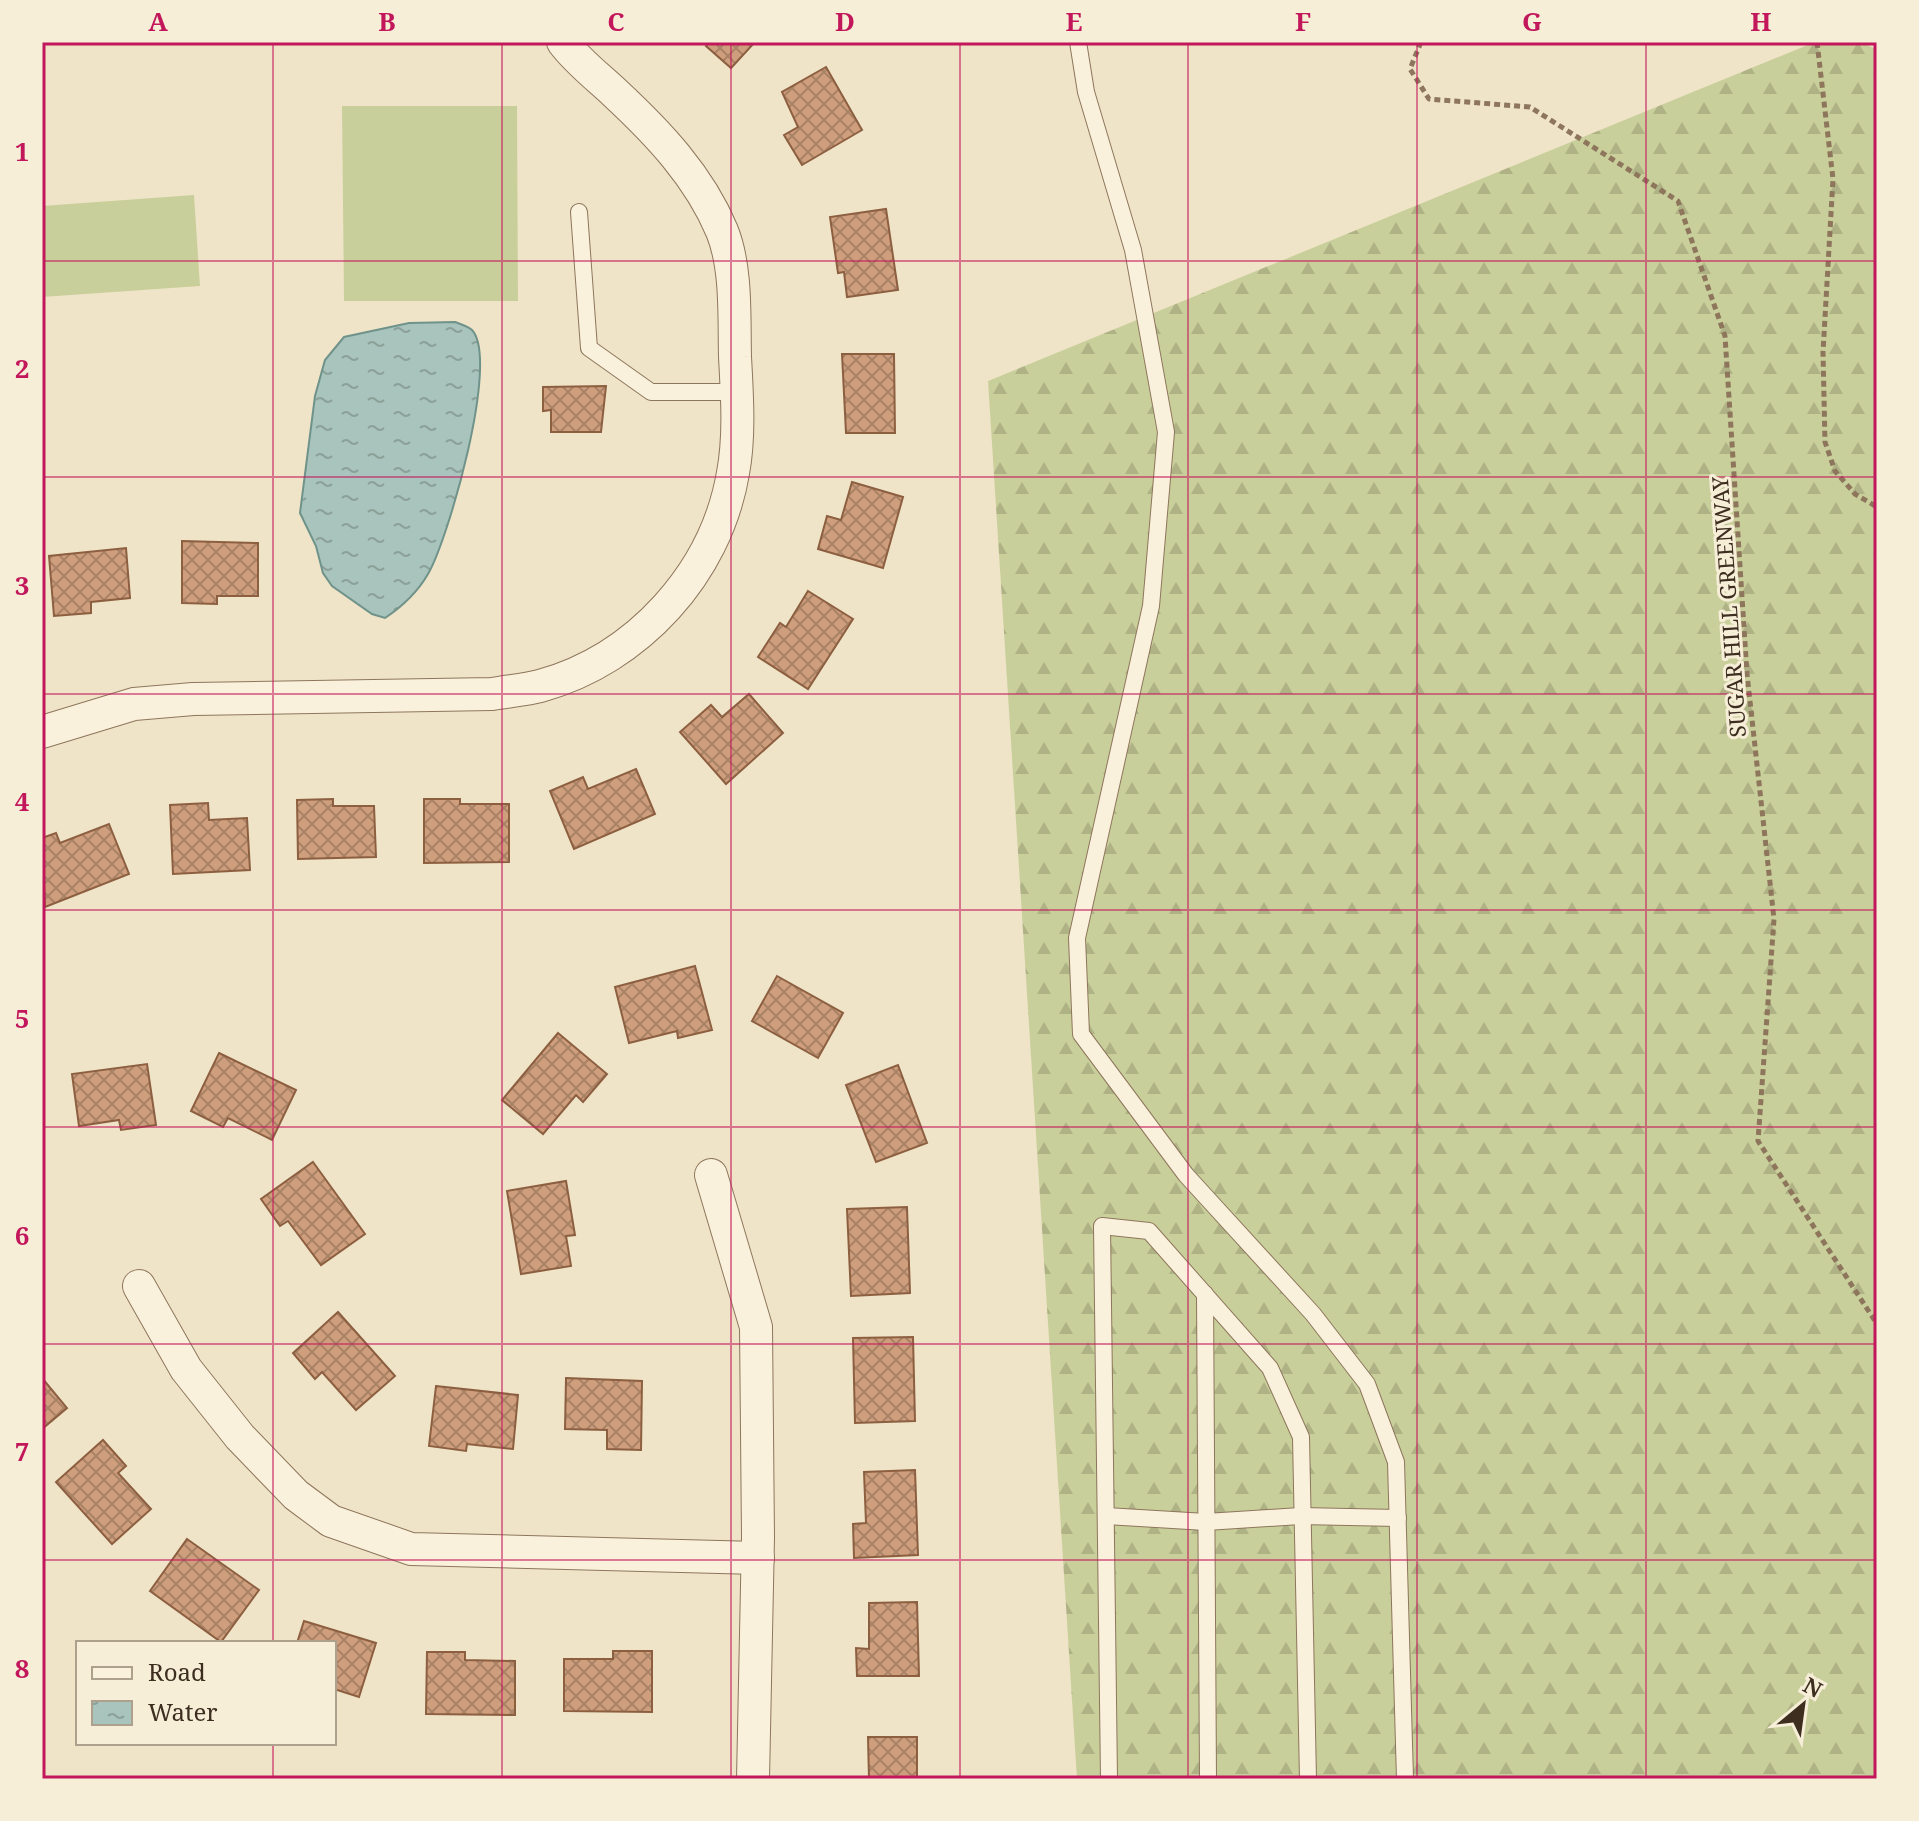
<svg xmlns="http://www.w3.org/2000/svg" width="1919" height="1821" font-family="'Noto Serif',serif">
	<defs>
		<pattern id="forest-firs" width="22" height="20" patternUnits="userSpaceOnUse" patternTransform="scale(2)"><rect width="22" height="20" fill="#c9cf9b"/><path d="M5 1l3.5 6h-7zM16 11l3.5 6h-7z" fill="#aeb285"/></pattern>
		<pattern id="water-ripples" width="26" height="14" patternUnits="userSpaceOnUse" patternTransform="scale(2)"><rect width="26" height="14" fill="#a9c4bc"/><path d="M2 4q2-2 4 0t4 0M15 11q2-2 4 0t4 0" fill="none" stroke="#8ba098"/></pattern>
		<pattern id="building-cross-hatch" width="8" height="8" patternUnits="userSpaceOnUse" patternTransform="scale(2)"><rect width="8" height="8" fill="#cf9f7d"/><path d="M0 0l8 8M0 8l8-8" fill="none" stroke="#a98266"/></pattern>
	</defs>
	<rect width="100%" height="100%" fill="#f0e4c8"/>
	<polygon fill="url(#forest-firs)" points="1815,42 1862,42 1877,50 1877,1779 1077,1779 988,381"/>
	<g fill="#c9cf9b">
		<polygon points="342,106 517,106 518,301 344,301"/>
		<polygon points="194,195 200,286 42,297 42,206"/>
	</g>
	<path fill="url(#water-ripples)" stroke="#6f938a" stroke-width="2" d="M455,322C460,324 468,326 472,330C500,360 448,540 428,574C417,593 403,606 385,618L372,614L332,586L323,573L316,546L300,513L315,396L325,360L344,337L409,323Z"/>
	<g fill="url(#building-cross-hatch)" stroke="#8d5f41" stroke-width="2">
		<polygon points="709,42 755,42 731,68 706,46"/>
		<polygon points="826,67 862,130 802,165 784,135 798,127 782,92"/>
		<polygon points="886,209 898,290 847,297 844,272 838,273 830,217"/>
		<polygon points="842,354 894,354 895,433 846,433"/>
		<polygon points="606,386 601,432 551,432 551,410 543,411 543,387"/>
		<polygon points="852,482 903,497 883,568 818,549 827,516 841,520"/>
		<polygon points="182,541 258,543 258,596 217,596 217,604 182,603"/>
		<polygon points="126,548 130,598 91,602 91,613 54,616 49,556"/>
		<polygon points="808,591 853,619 808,689 758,657 780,623 786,627"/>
		<polygon points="749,694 783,733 726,784 680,732 711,705 722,717"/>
		<polygon points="636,769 655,814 574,849 550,791 583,777 588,789"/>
		<polygon points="333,799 333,806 374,806 376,857 298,859 297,800"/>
		<polygon points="424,799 460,799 460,804 509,804 509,862 424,863"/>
		<polygon points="208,803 209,820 247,818 250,870 173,874 170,805"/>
		<polygon points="109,824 129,874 45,907 42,838 56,833 60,843"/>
		<polygon points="695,966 712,1030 678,1038 677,1031 629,1043 615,987"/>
		<polygon points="777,976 843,1013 818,1058 752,1021"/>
		<polygon points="558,1033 607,1074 583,1102 576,1095 543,1134 502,1100"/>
		<polygon points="219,1053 296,1090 272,1140 228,1118 223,1127 191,1111"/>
		<polygon points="147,1064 156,1125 121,1130 119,1120 79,1126 72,1074"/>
		<polygon points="898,1065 927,1143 876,1162 846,1085"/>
		<polygon points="313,1162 365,1234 321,1265 288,1221 280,1226 261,1199"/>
		<polygon points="566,1181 575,1235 566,1236 571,1266 521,1274 507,1191"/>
		<polygon points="907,1207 910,1293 851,1296 847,1209"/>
		<polygon points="338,1312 395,1376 356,1410 322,1372 315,1379 293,1353"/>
		<polygon points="913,1337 915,1421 855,1423 853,1338"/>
		<polygon points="42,1378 67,1408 42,1429"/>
		<polygon points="566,1378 642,1381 641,1450 607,1449 607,1430 565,1429"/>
		<polygon points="436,1386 518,1395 513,1449 467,1444 466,1451 429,1446"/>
		<polygon points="103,1440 126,1466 118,1473 151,1509 112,1544 56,1482"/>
		<polygon points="915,1470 918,1555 854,1558 853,1524 866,1523 864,1472"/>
		<polygon points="187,1539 259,1590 221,1642 150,1591"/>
		<polygon points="917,1602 919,1676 857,1676 856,1648 869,1649 869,1603"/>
		<polygon points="304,1621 376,1643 359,1697 334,1689 334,1643 297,1643"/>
		<polygon points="613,1651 652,1651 652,1712 564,1711 564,1659 613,1659"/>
		<polygon points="427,1652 465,1652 465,1660 515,1661 515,1715 426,1714"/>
		<polygon points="868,1737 917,1737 917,1779 869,1779"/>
	</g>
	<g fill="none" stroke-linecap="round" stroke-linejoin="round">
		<g stroke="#8d765c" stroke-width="18">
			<g id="service">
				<polyline points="1078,42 1086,92 1133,250 1166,432 1151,606 1077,938 1081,1034 1186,1175 1313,1314 1367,1384 1396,1462 1405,1779"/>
				<polyline points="579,212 589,348 651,392 736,392"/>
				<polyline points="1205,1294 1208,1779"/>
				<polyline points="1106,1516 1206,1522 1300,1516 1398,1518"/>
				<polyline points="1109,1779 1102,1226 1149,1231 1270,1368 1301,1437 1308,1779"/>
			</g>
		</g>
		<g stroke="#8d765c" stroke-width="34">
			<g id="minor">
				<path d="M42,732L134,704L193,699L492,694C508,691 525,690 540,686C638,659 716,573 733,473C740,436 737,394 735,357C734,318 737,268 722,231C699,176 658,133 615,93C598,77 577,61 563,42"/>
				<polyline points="711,1175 756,1327 758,1537 753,1779"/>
				<polyline points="139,1286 186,1369 240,1437 296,1495 331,1521 411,1549 758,1558"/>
			</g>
		</g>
		<g stroke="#8d765c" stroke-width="5" stroke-dasharray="6 4" stroke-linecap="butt">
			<polyline points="1421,42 1410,69 1429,99 1530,107 1678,201 1725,336 1747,674 1774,919 1758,1141 1877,1324"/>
			<polyline points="1629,42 1646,42"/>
			<polyline points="1817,42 1833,179 1823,352 1825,442 1835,471 1855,494 1877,507"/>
		</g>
		<use href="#service" stroke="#faf1dc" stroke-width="16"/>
		<use href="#minor" stroke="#faf1dc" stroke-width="32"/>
	</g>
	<path fill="none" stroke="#c2185b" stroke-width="2" stroke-opacity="0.55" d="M273,42V1643M502,42V1779M731,42V1779M960,42V1779M1188,42V1779M1417,42V1779M1646,42V1779M42,261H1877M42,477H1877M42,694H1877M42,910H1877M42,1127H1877M42,1344H1877M42,1560H1877M273,1743V1779"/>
	<g text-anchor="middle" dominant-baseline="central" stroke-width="6" stroke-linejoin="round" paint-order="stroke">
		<g font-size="22" fill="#3d2e20" stroke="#f7eed8">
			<text transform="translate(1728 607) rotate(-94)">SUGAR HILL GREENWAY</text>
		</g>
	</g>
	<rect width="1919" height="1821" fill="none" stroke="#f7eed8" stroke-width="88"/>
	<rect x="76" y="1641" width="260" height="104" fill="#f7eed8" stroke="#ada18e" stroke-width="2"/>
	<rect x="92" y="1667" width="40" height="12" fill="#faf1dc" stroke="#ada18e" stroke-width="2"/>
	<text x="148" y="1681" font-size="24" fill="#3d2e20">Road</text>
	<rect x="92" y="1701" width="40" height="24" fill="url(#water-ripples)" stroke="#ada18e" stroke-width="2"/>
	<text x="148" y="1721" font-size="24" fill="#3d2e20">Water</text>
	<g transform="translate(1803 1705) rotate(29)" stroke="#f7eed8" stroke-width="6" paint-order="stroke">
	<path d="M0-6L14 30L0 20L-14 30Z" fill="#3d2e20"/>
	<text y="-12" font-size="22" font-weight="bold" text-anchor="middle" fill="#3d2e20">N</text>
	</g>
	<rect x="44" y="44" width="1831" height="1733" fill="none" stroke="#c2185b" stroke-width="3"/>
	<g font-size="26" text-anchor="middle" font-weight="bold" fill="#c2185b">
		<text x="158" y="31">A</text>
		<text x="387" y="31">B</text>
		<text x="616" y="31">C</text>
		<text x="845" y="31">D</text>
		<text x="1074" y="31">E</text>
		<text x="1303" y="31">F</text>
		<text x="1532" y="31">G</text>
		<text x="1761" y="31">H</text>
		<text x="22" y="161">1</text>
		<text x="22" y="378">2</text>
		<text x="22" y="595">3</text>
		<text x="22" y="811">4</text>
		<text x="22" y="1028">5</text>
		<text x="22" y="1245">6</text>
		<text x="22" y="1461">7</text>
		<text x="22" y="1678">8</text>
	</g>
</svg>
